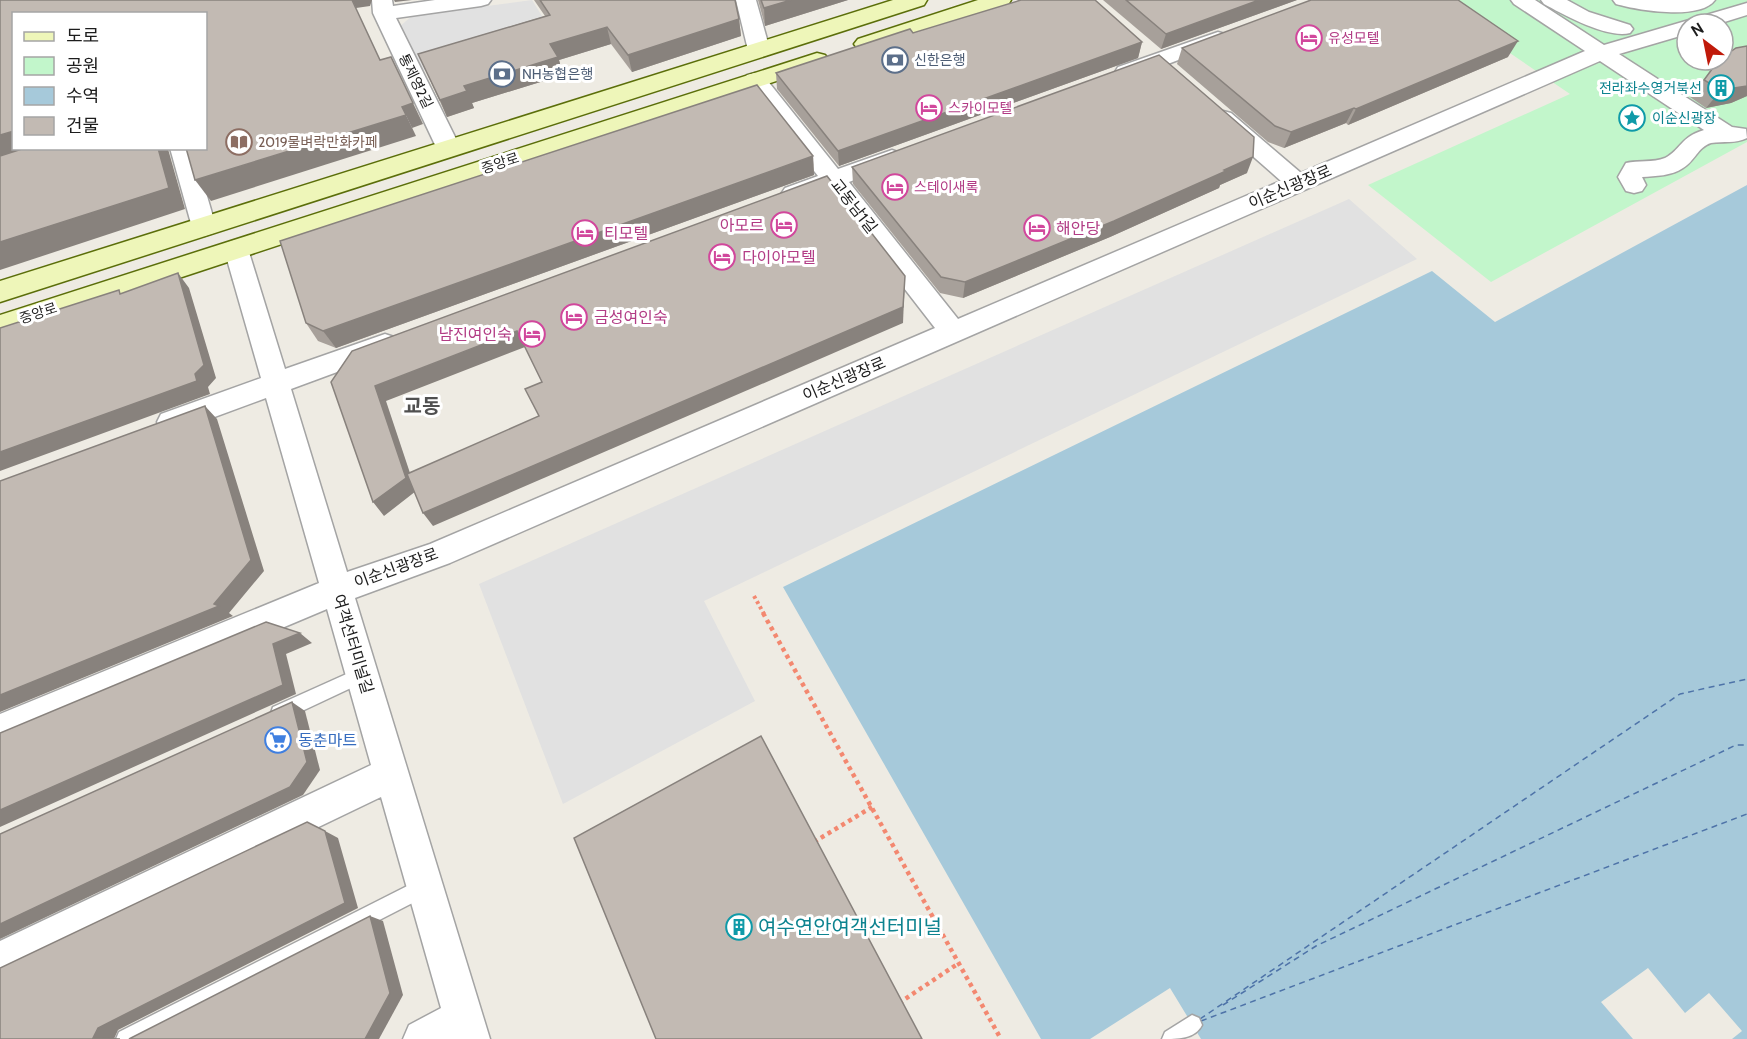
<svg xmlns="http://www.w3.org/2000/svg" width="1747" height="1039" font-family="Cabin,'Noto Sans KR',sans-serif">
	<rect width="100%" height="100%" fill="#eeebe3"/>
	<path fill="#c2f6cb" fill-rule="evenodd" d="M1441,0H1747V142L1491,282L1368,185L1570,94L1457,17ZM1687,24H1723V60H1687Z"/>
	<g fill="#e1e1e1">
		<polygon points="532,0 552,32 422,71 399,27 412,16"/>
		<polygon points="1349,199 1417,259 704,601 755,701 563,804 479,584"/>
	</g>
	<polygon fill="#a6c9da" points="1747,185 1747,1039 1732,1039 1742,1031 1709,993 1685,1013 1648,968 1601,1002 1633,1039 1201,1039 1170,988 1090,1039 1041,1039 783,587 1432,271 1495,322"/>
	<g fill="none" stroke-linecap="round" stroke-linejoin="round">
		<g stroke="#4e73a8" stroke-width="1.5" stroke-dasharray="6 4.5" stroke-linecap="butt">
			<polyline points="1223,1005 1316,946 1736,745 1747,745"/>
			<polyline points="1200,1019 1680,694 1747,679"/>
			<polyline points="1201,1021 1747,814"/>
		</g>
		<g stroke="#a4a4a4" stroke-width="3">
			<g id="lane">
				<polygon points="362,667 368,670 370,675 368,680 285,719 279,721 273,719 271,713 273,707"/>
				<polygon points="425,877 432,879 434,886 432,893 147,1039 116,1039 119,1032"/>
				<path d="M1192,1015L1199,1018L1202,1025C1195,1039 1178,1039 1162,1039L1165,1032Z"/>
			</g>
		</g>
		<g stroke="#a4a4a4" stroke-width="3">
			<g id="street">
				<polygon points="372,0 392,0 393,6 435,0 491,0 488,4 481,6 396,18 461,149 457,154 449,157 441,154 437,149 373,13"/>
				<polygon points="736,0 756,0 770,50 767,55 759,56 751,55 748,50"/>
				<path d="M1511,0H1535L1604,45L1747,3V15L1718,24H1687V34L1619,54L1732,127L1746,129L1747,138C1736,144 1723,141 1711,143C1698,147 1694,162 1683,168C1671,176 1656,176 1642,177L1646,185L1642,191L1634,193L1626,191L1618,177L1626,163C1638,160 1653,163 1665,158C1681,150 1680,137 1704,130L1600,61L450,563L355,598L490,1039H403L409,1025L441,1008L381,797L0,980V941L371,765L327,609L0,747V714L319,583L266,398L171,433L161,430L157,422L161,414L261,378L224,249L227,243L236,240L245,243L248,249L285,369L385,334L394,337L398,344L394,351L291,389L347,572L430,544L935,328L828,190L793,202L785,200L781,194L785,188L818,176L747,85L744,80L747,75L755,73L763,75L838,169L892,150L900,153L904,158L900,163L849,182L958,319L1281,181L1215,123L1212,118L1215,113L1223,111L1231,113L1301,173L1585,51L1514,4Z"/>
				<path d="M1541,0H1567L1589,12L1630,25L1633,29L1630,33C1608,39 1564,15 1544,4Z"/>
				<path d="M1613,0H1715C1700,21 1637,10 1616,4Z"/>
				<polygon points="1218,32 1225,34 1229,38 1225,42 1134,77 1126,79 1118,77 1115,72 1118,67"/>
				<polygon points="170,148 193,148 216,227 213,233 204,236 195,233 192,227"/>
			</g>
		</g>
		<g stroke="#5b6e0a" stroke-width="3">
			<g id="secondary">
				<polygon points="893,0 927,0 924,5 0,302 0,281"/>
				<polygon points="978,0 1011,0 1008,5 874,49 866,51 858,49 854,44 858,39"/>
				<polygon points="817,53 825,55 829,60 825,65 0,337 0,315"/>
			</g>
		</g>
		<polyline stroke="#f38870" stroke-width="4" stroke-dasharray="3 3" stroke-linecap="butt" points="754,596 764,614"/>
		<g stroke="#f38870" stroke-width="4.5" stroke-dasharray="4 4" stroke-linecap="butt">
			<polyline points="763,613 1001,1039"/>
			<polyline points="814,842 872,807"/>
			<polyline points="899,1003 959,963"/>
		</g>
		<use href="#lane" fill="#fff" fill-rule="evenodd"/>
		<use href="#street" fill="#fff" fill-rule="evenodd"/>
		<use href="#secondary" fill="#eef6b9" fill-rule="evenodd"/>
	</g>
	<g fill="#a7a09a">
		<polygon points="534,0 735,0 739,19 741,36 632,72 611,44 559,60 563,75 472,103 474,108 447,117 418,54 545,16"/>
		<polygon points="758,0 848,0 765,26"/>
		<polygon points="1103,0 1297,0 1161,49"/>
		<polygon points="913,33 1142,42 1138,58 839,166 777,89 776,73"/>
		<polygon points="1747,46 1747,96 1731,103 1706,108 1690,97 1718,61"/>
		<polygon points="1182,48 1508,57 1348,125 1346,123 1284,148 1268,142 1177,64"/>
		<polygon points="813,156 814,175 336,348 318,341 306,323"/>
		<polygon points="852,167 1247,173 1220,185 1219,188 1110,237 963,298 940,293 853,184"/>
	</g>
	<g fill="#88827d">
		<polygon points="352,0 372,0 370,6 356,8"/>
		<polygon points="394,0 412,0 395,2"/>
		<polygon points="791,0 848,0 765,26 764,8"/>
		<polygon points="1259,0 1297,0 1161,49 1166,34"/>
		<polygon points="739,19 741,36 632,72 628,55"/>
		<polygon points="607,27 611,44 559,60 563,75 472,103 474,108 447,117 440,100 464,86 550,44"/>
		<polygon points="1518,41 1508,57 1348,125 1356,109"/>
		<polygon points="1142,42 1138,58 839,166 838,151"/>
		<polygon points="1747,86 1747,96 1731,103 1706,108 1721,90"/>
		<polygon points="413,103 423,124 412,128 402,107"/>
		<polygon points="1354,108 1346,123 1284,148 1291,132"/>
		<polygon points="406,115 416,136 211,201 195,180"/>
		<polygon points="14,131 14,148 45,148 0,163 0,135"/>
		<polygon points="158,148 168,149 185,209 0,270 0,242"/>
		<polygon points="813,156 814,175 336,348 323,331"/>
		<polygon points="1253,157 1247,173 1220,185 1219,188 1110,237 963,298 965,282"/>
		<polygon points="178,273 189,288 216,378 208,387 210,394 0,471 0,452 195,374"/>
		<polygon points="905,276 903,323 433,526 423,513"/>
		<polygon points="517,331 525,347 386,401 416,491 384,516 373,502 375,386"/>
		<polygon points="205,406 217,419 264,571 229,613 233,616 0,712 0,695 214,604"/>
		<polygon points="300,633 312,643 286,654 296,694 0,827 0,810 273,644"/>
		<polygon points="292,702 305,711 320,770 303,795 0,939 0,924"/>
		<polygon points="325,831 338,838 358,908 118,1030 114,1039 93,1038 98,1028"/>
		<polygon points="370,916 383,921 403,995 379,1039 365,1039"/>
	</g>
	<g fill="#c2bab3" stroke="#88827d" stroke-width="1.5">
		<polygon points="0,0 352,0 380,60 391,57 413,103 402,107 406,115 195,180 186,148 206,148 206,14 14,14 14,131 0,135"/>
		<polygon points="540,0 735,0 739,19 628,55 607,27 550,44 558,57 464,86 467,91 440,100 418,54 550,15"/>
		<polygon points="761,0 791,0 764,8"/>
		<polygon points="1021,0 1095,0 1142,42 838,151 776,73 910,29 913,33"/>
		<polygon points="1126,0 1259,0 1166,34"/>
		<polygon points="1311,0 1458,0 1518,41 1356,109 1354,108 1291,132 1275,126 1182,48"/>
		<polygon points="1747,46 1747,86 1721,90 1704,80 1718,61 1723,60 1723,57 1736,48"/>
		<polygon points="1159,55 1254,137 1253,157 1224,170 1226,171 1114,221 965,282 941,277 852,167"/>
		<polygon points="757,85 813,156 323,331 306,323 280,241"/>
		<polygon points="25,148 158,148 169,188 0,242 0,156"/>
		<polygon points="827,176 905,276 903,307 423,513 407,474 539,416 525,389 542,382 517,331 375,386 406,478 373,502 331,382 352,351"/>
		<polygon points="178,273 204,365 195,374 197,381 0,452 0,328 119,290 120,294"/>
		<polygon points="205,406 251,560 214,604 219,606 0,695 0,481"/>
		<polygon points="266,622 300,633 273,644 283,685 0,810 0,733"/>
		<polygon points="292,702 307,762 290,787 0,924 0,834"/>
		<polygon points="761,736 922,1039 656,1039 574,838"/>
		<polygon points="307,822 325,831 345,903 98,1028 93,1038 120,1039 0,1039 0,968"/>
		<polygon points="370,916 390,993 365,1039 129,1039"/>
	</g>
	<defs>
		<g id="hotel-ring" transform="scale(1.35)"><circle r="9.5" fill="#fff" stroke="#d1479c" stroke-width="1.5"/><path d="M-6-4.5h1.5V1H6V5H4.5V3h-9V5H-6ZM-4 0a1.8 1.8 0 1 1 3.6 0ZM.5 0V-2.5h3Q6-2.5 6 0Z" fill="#d1479c"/></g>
		<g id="bank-ring" transform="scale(1.35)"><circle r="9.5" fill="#fff" stroke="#5c6f8a" stroke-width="1.5"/><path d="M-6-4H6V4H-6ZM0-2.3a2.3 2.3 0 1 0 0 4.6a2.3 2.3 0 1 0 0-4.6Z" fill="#5c6f8a"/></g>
		<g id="building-ring" transform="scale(1.35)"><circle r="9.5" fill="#fff" stroke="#0f9aa8" stroke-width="1.5"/><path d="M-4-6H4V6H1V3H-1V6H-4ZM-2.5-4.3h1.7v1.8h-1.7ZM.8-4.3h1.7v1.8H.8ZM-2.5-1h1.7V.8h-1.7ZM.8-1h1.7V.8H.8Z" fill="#0f9aa8"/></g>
		<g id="sight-ring" transform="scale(1.35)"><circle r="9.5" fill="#fff" stroke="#0f9aa8" stroke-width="1.5"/><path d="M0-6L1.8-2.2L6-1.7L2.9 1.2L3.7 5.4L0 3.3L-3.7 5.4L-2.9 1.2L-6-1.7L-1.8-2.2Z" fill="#0f9aa8"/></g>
		<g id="library-ring" transform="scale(1.35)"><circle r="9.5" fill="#fff" stroke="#8d6e63" stroke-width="1.5"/><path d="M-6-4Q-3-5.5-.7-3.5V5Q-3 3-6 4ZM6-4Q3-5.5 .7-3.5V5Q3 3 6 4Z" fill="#8d6e63"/></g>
		<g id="supermarket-ring" transform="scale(1.35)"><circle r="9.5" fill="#fff" stroke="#3f7fe0" stroke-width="1.5"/><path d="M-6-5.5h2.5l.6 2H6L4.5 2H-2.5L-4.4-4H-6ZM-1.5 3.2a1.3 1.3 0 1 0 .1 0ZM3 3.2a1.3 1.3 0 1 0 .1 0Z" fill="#3f7fe0"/></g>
	</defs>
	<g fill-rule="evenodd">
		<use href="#hotel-ring" x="1309" y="38"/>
		<use href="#bank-ring" x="895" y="60"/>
		<use href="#bank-ring" x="502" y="74"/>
		<use href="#building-ring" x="1721" y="88"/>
		<use href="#hotel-ring" x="929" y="108"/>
		<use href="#sight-ring" x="1632" y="118"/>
		<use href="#library-ring" x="239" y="142"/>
		<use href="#hotel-ring" x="895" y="187"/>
		<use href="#hotel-ring" x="784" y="225"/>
		<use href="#hotel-ring" x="1037" y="228"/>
		<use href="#hotel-ring" x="585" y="233"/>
		<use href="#hotel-ring" x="722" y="257"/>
		<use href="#hotel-ring" x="574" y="317"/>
		<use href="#hotel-ring" x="532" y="334"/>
		<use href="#supermarket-ring" x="278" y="740"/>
		<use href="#building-ring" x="739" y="927"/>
	</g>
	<g text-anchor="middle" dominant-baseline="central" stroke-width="6" stroke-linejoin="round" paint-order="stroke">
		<g font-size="14" fill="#b23c85" stroke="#fff" text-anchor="start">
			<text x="1328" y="38">유성모텔</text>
			<text x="948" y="108">스카이모텔</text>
			<text x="914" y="187">스테이새록</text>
		</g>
		<g font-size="14" fill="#4e5e75" stroke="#fff" text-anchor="start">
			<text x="914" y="60">신한은행</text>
			<text x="522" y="74">NH농협은행</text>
		</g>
		<g font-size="14" fill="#1d1d1d" stroke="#fff">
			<text transform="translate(416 81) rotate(64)">통제영2길</text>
			<text transform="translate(500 163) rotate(-18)">중앙로</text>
			<text transform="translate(38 313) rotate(-18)">중앙로</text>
		</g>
		<g font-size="14" fill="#0d838f" stroke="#fff" text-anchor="end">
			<text x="1702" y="88">전라좌수영거북선</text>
			<text x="1652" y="118" text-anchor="start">이순신광장</text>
		</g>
		<g font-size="14" fill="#785e54" stroke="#fff" text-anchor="start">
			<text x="258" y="142">2019물벼락만화카페</text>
		</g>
		<g font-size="16" fill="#1d1d1d" stroke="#fff">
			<text transform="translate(1290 187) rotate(-23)">이순신광장로</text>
			<text transform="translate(854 206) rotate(52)">교동남1길</text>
			<text transform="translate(844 379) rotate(-23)">이순신광장로</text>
			<text transform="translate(396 568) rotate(-20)">이순신광장로</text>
			<text transform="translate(353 644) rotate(73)">여객선터미널길</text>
		</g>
		<g font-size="16" fill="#b23c85" stroke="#fff" text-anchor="start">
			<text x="764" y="225" text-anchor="end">아모르</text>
			<text x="1056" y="228">해안당</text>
			<text x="604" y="233">티모텔</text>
			<text x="742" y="257">다이아모텔</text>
			<text x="594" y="317">금성여인숙</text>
			<text x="512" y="334" text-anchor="end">남진여인숙</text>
		</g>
		<g font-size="16" fill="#366cbe" stroke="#fff" text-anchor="start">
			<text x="298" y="740">동춘마트</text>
		</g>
		<g font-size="20" font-weight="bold" fill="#505050" stroke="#fff">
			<text x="422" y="406">교동</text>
		</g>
		<g font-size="20" fill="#0d838f" stroke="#fff" text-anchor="start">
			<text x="758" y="927">여수연안여객선터미널</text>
		</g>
	</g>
	<rect x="12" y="12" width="195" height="138" fill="#ffffff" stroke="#a5a5a5" stroke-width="1.5"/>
	<rect x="24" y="32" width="30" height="9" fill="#eef6b9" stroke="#a5a5a5" stroke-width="1.5"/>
	<text x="66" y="42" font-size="18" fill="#1d1d1d">도로</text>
	<rect x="24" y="57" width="30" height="18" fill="#c2f6cb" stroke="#a5a5a5" stroke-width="1.5"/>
	<text x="66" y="72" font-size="18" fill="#1d1d1d">공원</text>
	<rect x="24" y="87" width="30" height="18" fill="#a6c9da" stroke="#a5a5a5" stroke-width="1.5"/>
	<text x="66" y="102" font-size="18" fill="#1d1d1d">수역</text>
	<rect x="24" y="117" width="30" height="18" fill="#c2bab3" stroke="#a5a5a5" stroke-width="1.5"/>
	<text x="66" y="132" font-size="18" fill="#1d1d1d">건물</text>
	<g transform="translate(1705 42) rotate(328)"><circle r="28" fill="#ffffff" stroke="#a5a5a5" stroke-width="1.5"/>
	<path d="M0-4.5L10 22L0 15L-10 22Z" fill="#c01a0a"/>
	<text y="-9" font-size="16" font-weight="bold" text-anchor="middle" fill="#1d1d1d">N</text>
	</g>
</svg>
